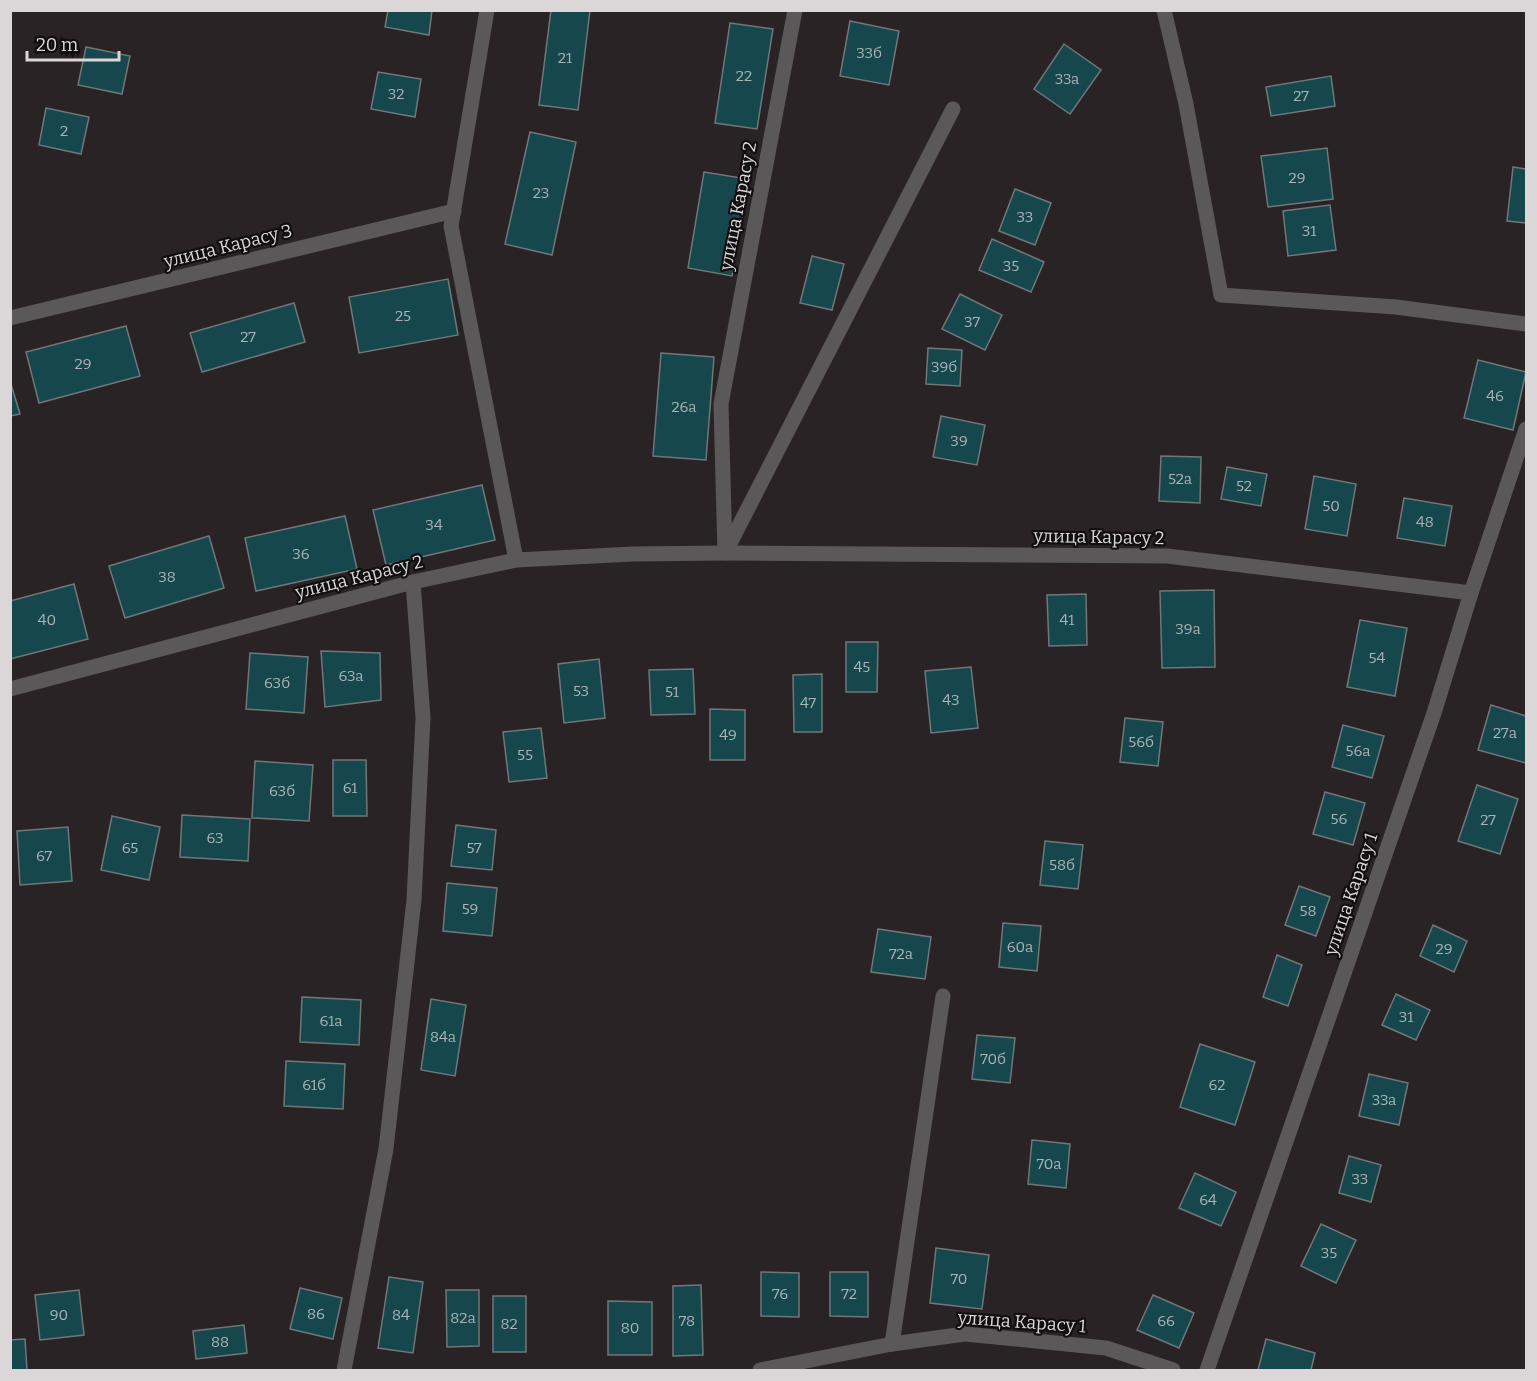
<svg xmlns="http://www.w3.org/2000/svg" width="1537" height="1381" font-family="Bitter,serif">
	<rect width="100%" height="100%" fill="#2a2326"/>
	<g fill="#16474c" stroke="#6f7778" stroke-width="1.5">
		<polygon points="388,10 432,10 429,35 385,27"/>
		<polygon points="551,10 590,10 578,110 539,105"/>
		<polygon points="850,21 899,31 889,85 840,76"/>
		<polygon points="730,23 773,29 757,129 715,123"/>
		<polygon points="1064,44 1101,70 1070,114 1034,89"/>
		<polygon points="86,47 130,56 122,94 78,85"/>
		<polygon points="378,72 421,79 415,117 371,109"/>
		<polygon points="1331,76 1335,106 1271,116 1266,87"/>
		<polygon points="46,108 89,117 81,154 39,145"/>
		<polygon points="530,132 576,142 552,255 505,244"/>
		<polygon points="1327,148 1333,199 1268,207 1261,156"/>
		<polygon points="1513,167 1526,169 1526,223 1507,221"/>
		<polygon points="704,172 748,179 732,276 688,268"/>
		<polygon points="1015,189 1051,203 1035,245 999,231"/>
		<polygon points="1330,205 1336,250 1288,256 1283,211"/>
		<polygon points="992,239 1044,262 1031,292 979,270"/>
		<polygon points="812,256 844,264 832,310 800,303"/>
		<polygon points="448,279 458,335 359,353 349,297"/>
		<polygon points="960,294 1002,315 985,350 942,329"/>
		<polygon points="294,303 305,342 202,372 190,333"/>
		<polygon points="126,326 140,376 39,403 26,352"/>
		<polygon points="928,348 962,350 960,386 926,384"/>
		<polygon points="661,353 714,357 706,460 653,456"/>
		<polygon points="1478,360 1526,372 1513,430 1464,418"/>
		<polygon points="10,381 20,414 10,416"/>
		<polygon points="941,416 985,425 977,465 933,457"/>
		<polygon points="1161,456 1201,457 1200,503 1159,501"/>
		<polygon points="1227,467 1267,474 1261,506 1221,499"/>
		<polygon points="1314,476 1356,484 1347,536 1305,529"/>
		<polygon points="482,485 495,540 386,565 373,510"/>
		<polygon points="1404,498 1452,506 1445,546 1397,538"/>
		<polygon points="345,516 357,569 256,591 245,538"/>
		<polygon points="209,536 224,588 125,618 109,566"/>
		<polygon points="74,584 88,639 10,659 10,601"/>
		<polygon points="1214,590 1215,667 1162,668 1160,591"/>
		<polygon points="1086,594 1087,645 1049,646 1047,595"/>
		<polygon points="1360,620 1407,628 1395,696 1347,687"/>
		<polygon points="846,642 878,642 877,692 846,692"/>
		<polygon points="321,651 380,653 381,700 325,707"/>
		<polygon points="250,653 308,657 304,713 246,709"/>
		<polygon points="599,659 605,718 564,723 558,664"/>
		<polygon points="971,667 978,728 931,733 925,671"/>
		<polygon points="693,669 695,714 651,715 649,670"/>
		<polygon points="822,674 822,732 794,732 793,675"/>
		<polygon points="1491,705 1526,716 1526,763 1478,750"/>
		<polygon points="710,709 745,710 745,760 710,760"/>
		<polygon points="1125,718 1163,722 1158,766 1120,762"/>
		<polygon points="1343,725 1384,736 1372,778 1332,767"/>
		<polygon points="541,728 547,778 509,782 503,732"/>
		<polygon points="333,760 366,760 367,816 333,816"/>
		<polygon points="255,761 313,765 309,821 252,818"/>
		<polygon points="1477,785 1518,799 1500,854 1458,841"/>
		<polygon points="1325,792 1365,803 1353,845 1313,834"/>
		<polygon points="182,815 250,819 248,861 180,857"/>
		<polygon points="112,816 160,827 149,880 101,870"/>
		<polygon points="456,825 496,830 492,870 451,866"/>
		<polygon points="68,827 72,881 20,885 17,831"/>
		<polygon points="1045,841 1083,845 1078,889 1040,885"/>
		<polygon points="447,883 497,888 492,936 443,931"/>
		<polygon points="1299,886 1330,897 1316,936 1285,925"/>
		<polygon points="1003,923 1041,926 1037,971 999,967"/>
		<polygon points="1433,925 1467,941 1454,972 1420,956"/>
		<polygon points="878,929 931,937 925,979 871,972"/>
		<polygon points="1277,955 1302,965 1288,1006 1263,997"/>
		<polygon points="1396,994 1430,1010 1416,1040 1382,1025"/>
		<polygon points="302,997 361,1000 359,1045 300,1042"/>
		<polygon points="431,999 466,1005 455,1076 421,1070"/>
		<polygon points="977,1035 1015,1038 1010,1083 972,1079"/>
		<polygon points="1200,1044 1255,1062 1235,1125 1180,1107"/>
		<polygon points="286,1061 345,1064 343,1109 284,1106"/>
		<polygon points="1369,1074 1408,1083 1399,1125 1359,1116"/>
		<polygon points="1032,1140 1070,1144 1066,1188 1028,1184"/>
		<polygon points="1349,1156 1381,1165 1371,1202 1339,1193"/>
		<polygon points="1195,1173 1236,1192 1221,1226 1179,1208"/>
		<polygon points="1321,1224 1356,1240 1336,1283 1301,1266"/>
		<polygon points="936,1248 989,1255 982,1309 930,1303"/>
		<polygon points="761,1272 799,1273 799,1317 761,1316"/>
		<polygon points="830,1272 868,1272 868,1317 830,1316"/>
		<polygon points="389,1277 423,1282 413,1353 378,1348"/>
		<polygon points="701,1285 703,1355 673,1356 673,1286"/>
		<polygon points="300,1288 342,1298 333,1339 290,1329"/>
		<polygon points="79,1290 84,1335 40,1340 35,1295"/>
		<polygon points="446,1290 479,1290 479,1346 447,1347"/>
		<polygon points="1153,1295 1194,1313 1179,1348 1137,1330"/>
		<rect x="493" y="1296" width="33" height="56"/>
		<polygon points="608,1301 652,1302 652,1355 608,1355"/>
		<polygon points="244,1325 247,1353 196,1359 193,1331"/>
		<polygon points="25,1339 27,1370 10,1370 10,1340"/>
		<polygon points="1266,1339 1315,1353 1311,1370 1258,1370"/>
	</g>
	<g fill="none" stroke-linecap="round" stroke-linejoin="round">
		<polyline stroke="#5b5859" stroke-width="15" points="892,1344 943,996"/>
		<g stroke="#5b5859" stroke-width="15">
			<polyline points="487,10 451,226 516,560"/>
			<polyline points="795,10 721,404 725,553 953,109"/>
			<polyline points="1164,10 1186,104 1221,295 1396,307 1526,324"/>
			<polyline points="10,318 454,211"/>
			<polyline points="10,689 413,582 516,560 633,554 725,553 1167,556 1471,593"/>
			<polyline points="344,1370 386,1149 414,900 423,718 413,582"/>
			<polyline points="760,1370 892,1344 965,1334 1106,1348 1173,1370"/>
			<polyline points="1207,1370 1434,713 1471,593 1526,429"/>
		</g>
	</g>
	<g text-anchor="middle" dominant-baseline="central" stroke-width="4.5" stroke-linejoin="round" paint-order="stroke">
		<g font-size="15" fill="#aab3b5">
			<text x="869" y="53">33б</text>
			<text x="565" y="58">21</text>
			<text x="744" y="76">22</text>
			<text x="1067" y="79">33а</text>
			<text x="396" y="94">32</text>
			<text x="1301" y="96">27</text>
			<text x="64" y="131">2</text>
			<text x="1297" y="178">29</text>
			<text x="541" y="193">23</text>
			<text x="1025" y="217">33</text>
			<text x="1309" y="231">31</text>
			<text x="1011" y="266">35</text>
			<text x="403" y="316">25</text>
			<text x="972" y="322">37</text>
			<text x="248" y="337">27</text>
			<text x="83" y="364">29</text>
			<text x="944" y="367">39б</text>
			<text x="1495" y="396">46</text>
			<text x="684" y="407">26а</text>
			<text x="959" y="441">39</text>
			<text x="1180" y="479">52а</text>
			<text x="1244" y="486">52</text>
			<text x="1331" y="506">50</text>
			<text x="1425" y="522">48</text>
			<text x="434" y="525">34</text>
			<text x="301" y="554">36</text>
			<text x="167" y="577">38</text>
			<text x="47" y="620">40</text>
			<text x="1067" y="620">41</text>
			<text x="1188" y="629">39а</text>
			<text x="1377" y="658">54</text>
			<text x="862" y="667">45</text>
			<text x="351" y="676">63а</text>
			<text x="277" y="683">63б</text>
			<text x="581" y="691">53</text>
			<text x="672" y="692">51</text>
			<text x="951" y="700">43</text>
			<text x="808" y="703">47</text>
			<text x="1505" y="733">27а</text>
			<text x="728" y="735">49</text>
			<text x="1141" y="742">56б</text>
			<text x="1358" y="751">56а</text>
			<text x="525" y="755">55</text>
			<text x="350" y="788">61</text>
			<text x="282" y="791">63б</text>
			<text x="1339" y="819">56</text>
			<text x="1488" y="820">27</text>
			<text x="215" y="838">63</text>
			<text x="130" y="848">65</text>
			<text x="474" y="848">57</text>
			<text x="44" y="856">67</text>
			<text x="1062" y="865">58б</text>
			<text x="470" y="909">59</text>
			<text x="1308" y="911">58</text>
			<text x="1020" y="947">60а</text>
			<text x="1444" y="949">29</text>
			<text x="901" y="954">72а</text>
			<text x="1406" y="1017">31</text>
			<text x="331" y="1021">61а</text>
			<text x="443" y="1037">84а</text>
			<text x="993" y="1059">70б</text>
			<text x="314" y="1085">61б</text>
			<text x="1217" y="1085">62</text>
			<text x="1384" y="1100">33а</text>
			<text x="1049" y="1164">70а</text>
			<text x="1360" y="1179">33</text>
			<text x="1208" y="1200">64</text>
			<text x="1329" y="1253">35</text>
			<text x="959" y="1279">70</text>
			<text x="780" y="1294">76</text>
			<text x="849" y="1294">72</text>
			<text x="316" y="1314">86</text>
			<text x="59" y="1315">90</text>
			<text x="401" y="1315">84</text>
			<text x="463" y="1318">82а</text>
			<text x="687" y="1321">78</text>
			<text x="1166" y="1321">66</text>
			<text x="509" y="1324">82</text>
			<text x="630" y="1328">80</text>
			<text x="220" y="1342">88</text>
		</g>
		<g font-size="18" fill="#dbd7d8" stroke="#100e0f">
			<text transform="translate(738 206) rotate(-79)">улица Карасу 2</text>
			<text transform="translate(228 246) rotate(-14)">улица Карасу 3</text>
			<text transform="translate(1099 537) rotate(1)">улица Карасу 2</text>
			<text transform="translate(359 577) rotate(-14)">улица Карасу 2</text>
			<text transform="translate(1351 894) rotate(-71)">улица Карасу 1</text>
			<text transform="translate(1022 1322) rotate(4)">улица Карасу 1</text>
		</g>
	</g>
	<rect width="1537" height="1381" fill="none" stroke="#dbd7d8" stroke-width="24"/>
	<path d="M27 51v9h92v-9" fill="none" stroke="#dbd7d8" stroke-width="3"/>
	<text x="36" y="51" font-size="18" fill="#dbd7d8" stroke="#100e0f" stroke-width="4.5" paint-order="stroke">20 m</text>
</svg>
